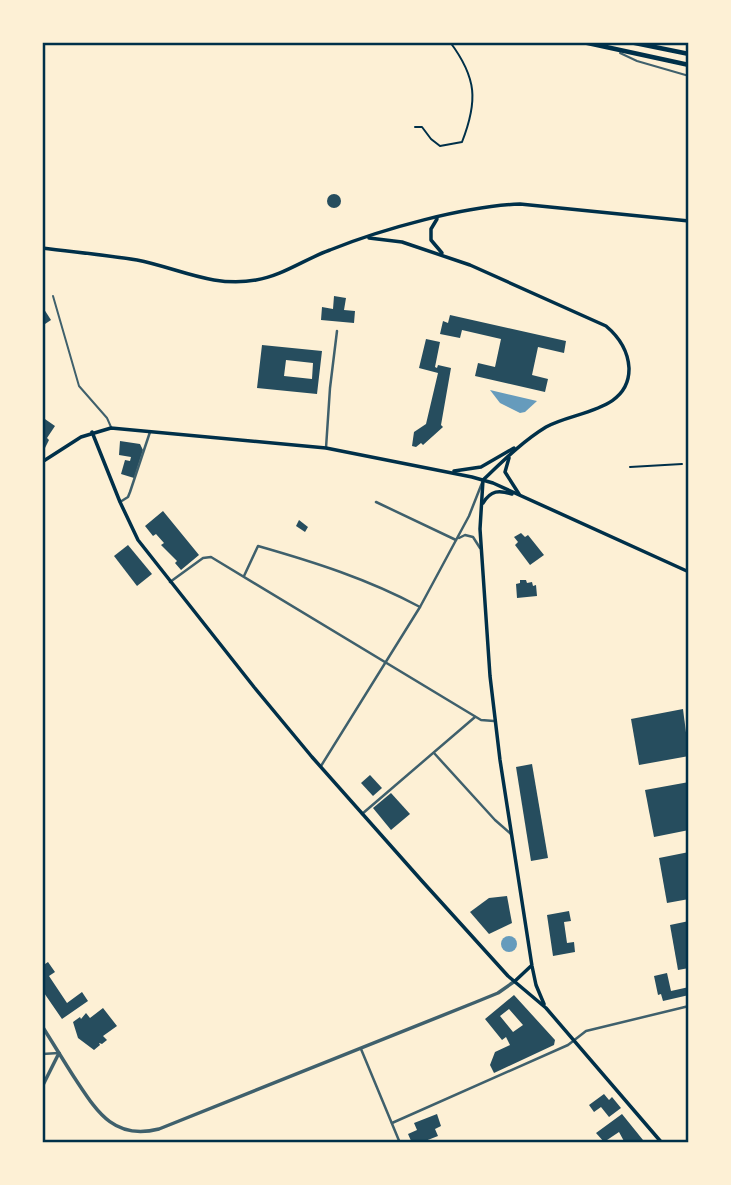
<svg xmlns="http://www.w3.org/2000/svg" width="731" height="1185" font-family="Barlow,sans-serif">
	<rect width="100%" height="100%" fill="#fdf0d5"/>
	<g fill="#669bbc">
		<polygon points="490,390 537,401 525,412 520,413 500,403"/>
		<circle cx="509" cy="944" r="8"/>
	</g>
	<g fill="#264d5e" fill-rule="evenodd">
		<circle cx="334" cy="201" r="7"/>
		<polygon points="334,296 346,298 344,310 355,311 354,323 321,320 322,307 333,309"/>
		<polygon points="42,306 51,320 42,326"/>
		<polygon points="450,315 566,341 564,353 538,347 532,375 548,379 545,392 475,376 478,363 495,367 501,339 462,330 460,338 440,334 443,321 448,323"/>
		<polygon points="426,339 440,342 435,367 437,368 438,365 451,368 441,425 443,427 423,445 421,443 416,447 412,446 414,432 426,424 438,373 419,368"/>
		<path d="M262,345L322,351L317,394L257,388ZM286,360L313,363L312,379L284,376Z"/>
		<polygon points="42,417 55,426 47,438 49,440 45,448 42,446"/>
		<polygon points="120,441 140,444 143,450 134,478 121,474 125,460 130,461 131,457 119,455"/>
		<polygon points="163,511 199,555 181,570 175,563 177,561 161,545 164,543 156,534 153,536 145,526"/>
		<polygon points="299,520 308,527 305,532 296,526"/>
		<polygon points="521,533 525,537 528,535 544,555 530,565 515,545 518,542 514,537"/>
		<polygon points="128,545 152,574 137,586 114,556"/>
		<polygon points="520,580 526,580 527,583 532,582 533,586 536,585 537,596 517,598 516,584 520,583"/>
		<polygon points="683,709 689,756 639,765 631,719"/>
		<polygon points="532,764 548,858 531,861 516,767"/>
		<polygon points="370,775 382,788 373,796 361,783"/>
		<polygon points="689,782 689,830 654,837 645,790"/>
		<polygon points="391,793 410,814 391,830 373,808"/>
		<polygon points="689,852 689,899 667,903 659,858"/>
		<polygon points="507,896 512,923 489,934 470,912 489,898"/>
		<polygon points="569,911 571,921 564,922 567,943 574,942 575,952 553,956 547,915"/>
		<polygon points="689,921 689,968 678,970 670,925"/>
		<polygon points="48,962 55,972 49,976 67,1003 82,992 88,1001 62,1019 42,990 42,966"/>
		<polygon points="667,973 671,991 689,987 689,995 663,1001 661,994 658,995 654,976"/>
		<path d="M514,995L555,1040L554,1045L494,1073L490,1065L495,1052L510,1045L506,1037L502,1040L485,1019ZM509,1009L523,1025L513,1032L500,1016Z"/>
		<polygon points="103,1008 117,1026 103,1036 107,1040 102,1044 99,1043 100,1045 94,1050 78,1038 73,1022 80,1017 81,1019 86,1013 90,1018"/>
		<polygon points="604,1094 609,1100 612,1097 621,1108 609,1117 601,1107 594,1112 589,1105"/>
		<polygon points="437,1114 441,1126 435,1129 438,1136 420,1143 412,1143 408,1134 417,1130 414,1123"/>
		<polygon points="622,1114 643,1140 644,1143 625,1143 619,1132 604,1142 596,1133"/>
	</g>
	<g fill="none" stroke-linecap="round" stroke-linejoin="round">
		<g stroke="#003049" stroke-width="2">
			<path d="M415,127H422L431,139L440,146L462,142C478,101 477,78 450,42"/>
			<polyline points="630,467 682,464"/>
		</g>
		<g stroke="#3f606c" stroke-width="2">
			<polyline points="620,53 637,61 689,76"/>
			<polyline points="53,296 79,386 107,418 111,427"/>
		</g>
		<g stroke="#3f606c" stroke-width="2.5">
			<polyline points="326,448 330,388 337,331"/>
			<polyline points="120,502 128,497 130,492 150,432"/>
			<polyline points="376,502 456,540"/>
			<polyline points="459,538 465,535 473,537 480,548"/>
			<path d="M244,576L258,546C314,562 368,579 420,607"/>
			<polyline points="170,582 203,558 211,557 481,720 494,721"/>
			<polyline points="434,753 495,820 511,834"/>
			<polyline points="321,766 420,607 469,516 482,483"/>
			<polyline points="362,814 475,717"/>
			<polyline points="361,1049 400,1143"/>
			<polyline points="42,1054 59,1053"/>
			<polyline points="392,1123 568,1045 586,1031 689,1006"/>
		</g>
		<g stroke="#3f606c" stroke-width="3.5">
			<path d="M42,1026C53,1043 63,1060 74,1077C96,1110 113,1141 159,1129L476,1002L498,993L515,981"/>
			<polyline points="42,1087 59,1053"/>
		</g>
		<g stroke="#003049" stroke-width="3.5">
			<polyline points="437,219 431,229 431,240 442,253"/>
			<path d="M369,238L402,242L470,265L606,326C619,337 628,350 629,368C630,412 574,411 546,427C523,441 503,461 483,480"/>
			<path d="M42,248C73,252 106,255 137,260C178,268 213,288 256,280C282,276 305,259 330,250C382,229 465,206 520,204L689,221"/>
			<polyline points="92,432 120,502 138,540 254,687 312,757 422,881 508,976 546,1008 662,1143"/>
			<polyline points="509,458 505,472 519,494"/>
			<polyline points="42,462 81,437 111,428 326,448 472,477 493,483 689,572"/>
			<polyline points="454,471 481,467 514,448"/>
			<polyline points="483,480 480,529 490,676 500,760 532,966 536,985 544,1004"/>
			<path d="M483,503C491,490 499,490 512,494"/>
			<polyline points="515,981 531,966"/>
		</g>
		<g stroke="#003049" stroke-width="4.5">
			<polyline points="583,42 689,65"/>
			<polyline points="630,42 689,54"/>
		</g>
	</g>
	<rect width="731" height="1185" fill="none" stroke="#fdf0d5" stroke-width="88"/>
	<rect x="44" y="44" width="643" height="1097" fill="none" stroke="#003049" stroke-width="2.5"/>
</svg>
